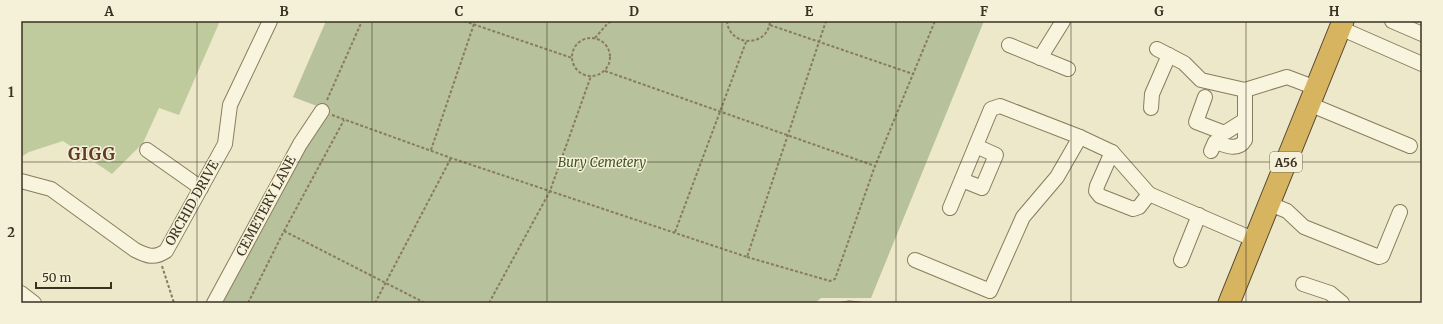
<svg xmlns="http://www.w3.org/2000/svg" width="1443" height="324" font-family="Merriweather,serif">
	<defs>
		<filter id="shadow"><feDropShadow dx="3" dy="3" stdDeviation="1" flood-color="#0004"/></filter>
	</defs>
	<rect width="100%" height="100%" fill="#ede8ca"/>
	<polygon fill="#bfcb9d" points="21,21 220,21 179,115 159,108 143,143 112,174 63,141 29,152 21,157"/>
	<polygon fill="#b7c19c" points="326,21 984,21 871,298 821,298 815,303 220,303 317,106 293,97"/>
	<polygon fill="#c9aa81" stroke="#876945" filter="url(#shadow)" points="849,301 860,302 865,303 837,303"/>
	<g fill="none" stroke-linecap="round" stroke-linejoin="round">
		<g stroke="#897b5f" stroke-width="16">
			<g id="minor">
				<polyline points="1392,21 1422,34"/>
				<polyline points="1340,28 1422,64"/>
				<polyline points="1009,45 1068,69"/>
				<polyline points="1157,49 1184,63 1201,80 1245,90 1287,77 1316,88"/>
				<polyline points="1040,58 1063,21"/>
				<polyline points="1205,97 1196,122 1222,132 1226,132 1245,120"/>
				<polyline points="1309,104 1410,146"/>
				<polyline points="1151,108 1152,94 1169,55"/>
				<polyline points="147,150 201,188"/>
				<path d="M1211,151L1215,142C1225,145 1238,152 1245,140V90"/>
				<polyline points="1112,152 1097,186 1096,191 1100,196 1133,209 1139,207 1149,194"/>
				<polyline points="962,180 982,188 996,155 976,146"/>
				<path d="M21,181L51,189L135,250C147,256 154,259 166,251L225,144L230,105L270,21"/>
				<polyline points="1270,204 1287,211 1304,227 1379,257 1382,256 1400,212"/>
				<polyline points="950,208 991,109 1000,106 1080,137 1112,152 1149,194 1255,240"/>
				<polyline points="915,260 990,291 1023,217 1057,177 1080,137"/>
				<polyline points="1181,260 1199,215"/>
				<polyline points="1303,284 1330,293 1342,303"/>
				<polyline points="21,293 34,303"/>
				<polyline points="214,303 300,144 322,111"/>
			</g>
		</g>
		<g stroke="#574932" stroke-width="23">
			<polyline id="highway" points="1229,303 1343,21"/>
		</g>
		<g stroke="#897b5f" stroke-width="2" stroke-dasharray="3 2" stroke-linecap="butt">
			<polyline points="464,21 572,58"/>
			<path d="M727,21C729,47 768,48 770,21"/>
			<polyline points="770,25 913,74"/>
			<circle cx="591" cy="57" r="19"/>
			<polyline points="595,38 608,23 612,21"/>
			<polyline points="605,71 875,166"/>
			<polyline points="327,100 362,21"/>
			<polyline points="332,115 451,158 747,257 826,21"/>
			<polyline points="431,150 475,21"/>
			<polyline points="284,231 425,303"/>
			<polyline points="675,232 746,42"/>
			<polyline points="747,257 830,281 835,279 875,166 935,21"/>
			<polyline points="162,266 174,303"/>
			<polyline points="248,303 284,231 344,120"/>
			<polyline points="375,303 451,158"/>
			<polyline points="489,303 550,191 591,76"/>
		</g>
		<use href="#minor" stroke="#f8f4dd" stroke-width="14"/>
		<use href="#highway" stroke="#d7b460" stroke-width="21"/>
	</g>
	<path fill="none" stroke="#3a3121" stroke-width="1" stroke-opacity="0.55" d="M197,21V303M372,21V303M547,21V303M722,21V303M896,21V303M1071,21V303M1246,21V303M21,162H1422"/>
	<g text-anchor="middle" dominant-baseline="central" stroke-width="3" stroke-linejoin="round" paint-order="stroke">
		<rect fill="#f5f1d9" stroke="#726b58" stroke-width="1" x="1270" y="152" width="32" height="20" rx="3"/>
		<g font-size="12" font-weight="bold" fill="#3a3121">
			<text x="1286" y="162">A56</text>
		</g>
		<g font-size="13" font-style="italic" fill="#445629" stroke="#f5f1d9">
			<text x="602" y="162">Bury Cemetery</text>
		</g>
		<g font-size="13" fill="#3a3121" stroke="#f5f1d9">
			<text transform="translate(192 203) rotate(-61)">ORCHID DRIVE</text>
			<text transform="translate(266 206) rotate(-62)">CEMETERY LANE</text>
		</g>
		<g font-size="17" font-weight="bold" letter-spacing="1" fill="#653a23" stroke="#f5f1d9">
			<text x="92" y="154">GIGG</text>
		</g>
	</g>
	<rect width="1443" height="324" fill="none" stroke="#f5f1d9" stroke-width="44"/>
	<path d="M36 282v6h75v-6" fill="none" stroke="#3a3121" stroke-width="2"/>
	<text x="42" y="282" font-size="12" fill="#3a3121" stroke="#f5f1d9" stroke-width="3" paint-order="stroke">50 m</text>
	<rect x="22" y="22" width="1399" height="280" fill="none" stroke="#3a3121" stroke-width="1.5"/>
	<g font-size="13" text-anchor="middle" font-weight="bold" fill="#3a3121">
		<text x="109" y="16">A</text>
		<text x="284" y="16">B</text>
		<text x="459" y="16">C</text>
		<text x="634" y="16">D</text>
		<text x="809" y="16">E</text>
		<text x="984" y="16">F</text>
		<text x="1159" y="16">G</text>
		<text x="1334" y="16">H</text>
		<text x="11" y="97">1</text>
		<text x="11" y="237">2</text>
	</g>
</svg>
